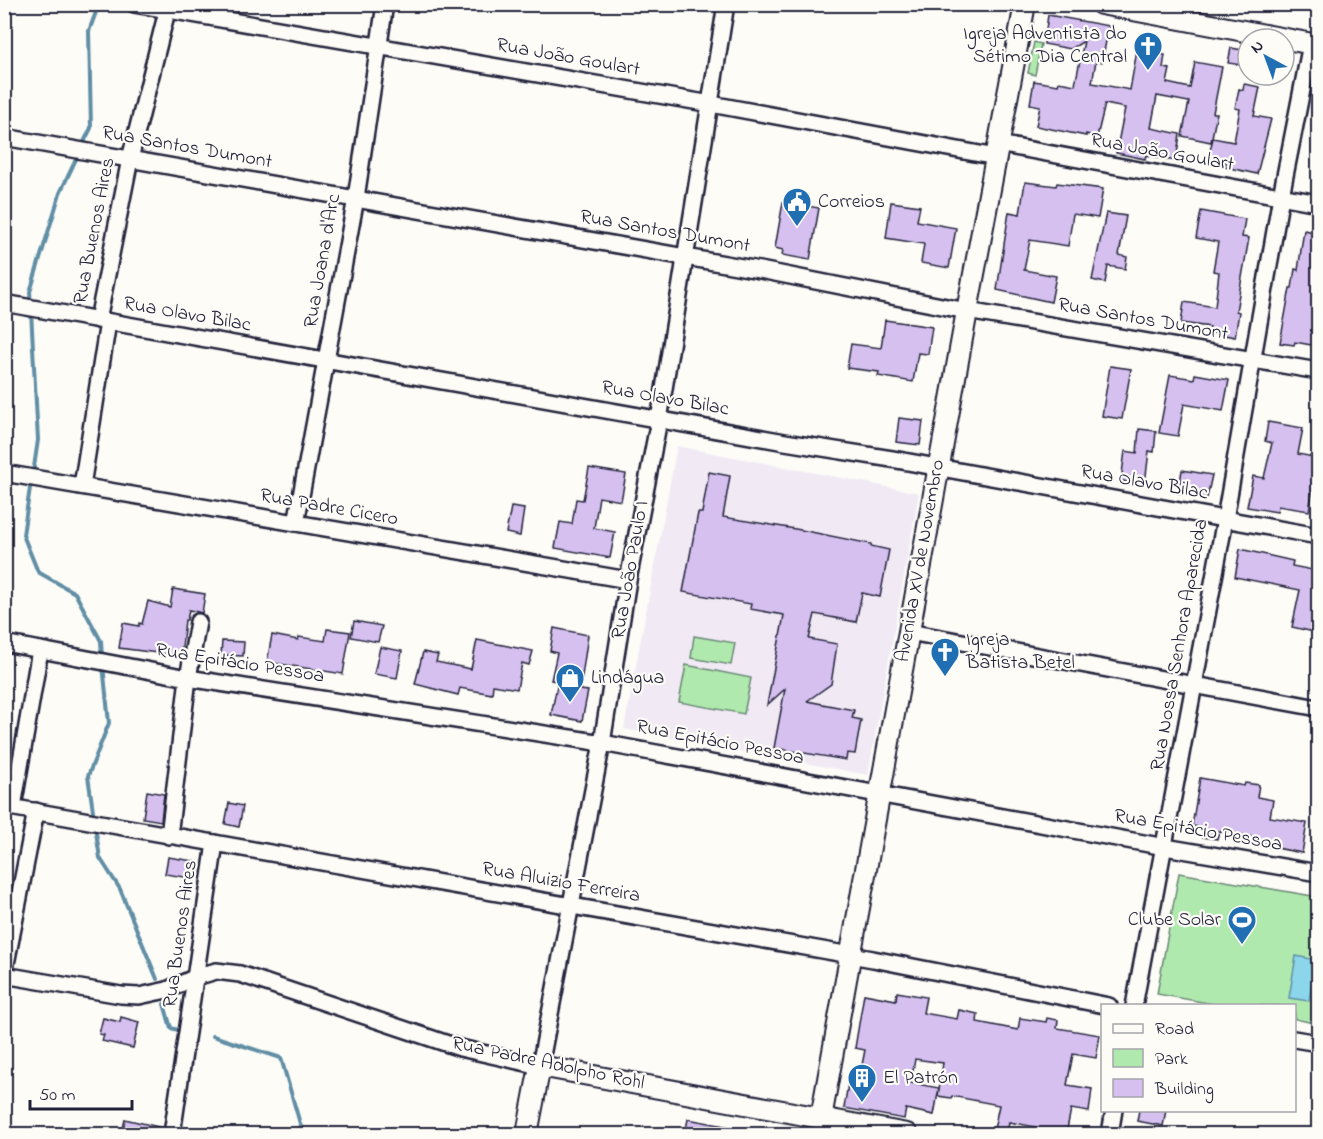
<svg xmlns="http://www.w3.org/2000/svg" width="1323" height="1139" font-family="'Indie Flower',sans-serif">
	<rect width="100%" height="100%" fill="#fdfcf7"/>
	<filter id="ink" filterUnits="userSpaceOnUse"><feTurbulence type="fractalNoise" baseFrequency=".0167" numOctaves="2"/><feDisplacementMap in="SourceGraphic" scale="12" xChannelSelector="R" yChannelSelector="G"/><feConvolveMatrix kernelMatrix="1 2 1 2 8 2 1 2 1" color-interpolation-filters="sRGB"/></filter>
	<g filter="url(#ink)">
		<polygon fill="#f1eaf5" points="677,446 919,493 868,775 624,729"/>
		<g fill="#b0e9ae" stroke="#698674" stroke-width="1.5">
			<polygon points="1034,42 1041,44 1035,75 1028,73"/>
			<polygon points="694,636 735,643 731,665 691,658"/>
			<polygon points="686,665 751,678 744,714 679,702"/>
			<polygon points="1179,873 1318,897 1318,1024 1295,1019 1294,1006 1219,1005 1157,994"/>
		</g>
		<polygon fill="#8bd6eb" stroke="#618ea5" stroke-width="1.5" points="1296,956 1316,960 1309,1001 1289,998"/>
		<g fill="none" stroke-linecap="round" stroke-linejoin="round">
			<g stroke="#618ea5" stroke-width="4">
				<polyline points="81,148 91,128 89,31 99,4"/>
				<polyline points="31,304 30,292 60,193 78,155"/>
				<polyline points="31,311 38,440 33,474"/>
				<polyline points="31,481 23,535 38,572 75,593 101,641 102,658"/>
				<polyline points="94,818 88,776 109,723 103,665"/>
				<polyline points="95,826 100,858 120,889 157,979"/>
				<polyline points="164,1004 171,1028 178,1030"/>
				<polyline points="213,1036 281,1058 303,1134"/>
			</g>
		</g>
		<g fill="#d5c0f0" stroke="#22223b" stroke-width="1.5">
			<polygon points="1048,15 1109,26 1102,62 1096,61 1092,83 1130,90 1137,50 1165,55 1163,68 1170,69 1167,83 1190,88 1195,62 1222,67 1213,113 1217,113 1211,142 1182,136 1189,102 1157,96 1151,128 1180,134 1176,161 1146,155 1145,159 1116,153 1125,108 1105,104 1097,137 1086,134 1086,136 1036,126 1040,106 1030,104 1034,81 1058,85 1059,82 1075,85 1084,41 1071,49 1044,44"/>
			<polygon points="1231,48 1248,51 1248,66 1228,63"/>
			<polygon points="1244,84 1260,87 1254,116 1271,119 1257,174 1225,167 1226,162 1208,159 1213,138 1234,142 1240,109 1235,108 1239,89 1243,90"/>
			<polygon points="1025,182 1056,186 1057,183 1103,189 1098,218 1073,214 1068,246 1030,240 1024,270 1056,276 1051,302 997,290 1009,212 1020,214"/>
			<polygon points="783,202 819,208 810,260 782,255 783,250 775,248"/>
			<polygon points="891,202 920,206 917,221 956,228 949,268 921,263 924,244 886,238"/>
			<polygon points="1201,211 1245,219 1242,237 1249,238 1236,311 1239,312 1235,337 1209,332 1210,327 1181,323 1184,302 1215,307 1219,272 1213,271 1218,242 1196,238"/>
			<polygon points="1106,213 1126,216 1119,255 1127,257 1125,269 1108,266 1105,283 1092,280"/>
			<polygon points="1304,230 1318,233 1317,346 1295,342 1294,345 1280,343 1290,288 1292,288 1295,269 1298,270"/>
			<polygon points="885,320 932,327 928,354 918,353 913,382 878,376 879,372 847,368 851,344 881,348"/>
			<polygon points="1110,366 1131,369 1122,419 1102,416"/>
			<polygon points="1195,374 1229,380 1223,411 1184,404 1178,436 1159,433 1170,375 1194,379"/>
			<polygon points="899,418 923,421 920,445 896,442"/>
			<polygon points="1268,422 1303,428 1298,454 1318,458 1309,511 1278,506 1277,512 1247,507 1253,476 1264,478 1272,443 1265,441"/>
			<polygon points="1139,429 1156,431 1154,452 1149,451 1145,484 1121,481 1125,451 1137,453"/>
			<polygon points="589,468 626,474 621,501 599,497 594,528 615,532 610,558 555,548 560,522 572,524 576,499 583,500"/>
			<polygon points="1182,470 1212,475 1207,498 1178,493"/>
			<polygon points="709,472 730,476 723,517 801,530 871,544 871,546 889,550 880,597 862,593 856,622 815,614 809,639 837,644 831,684 807,701 854,710 852,718 861,720 855,754 847,753 846,760 774,748 785,689 767,705 784,615 750,609 751,604 683,592 698,513 702,513"/>
			<polygon points="511,507 524,509 520,536 506,533"/>
			<polygon points="1240,549 1293,561 1292,566 1318,571 1318,633 1292,627 1300,590 1235,577"/>
			<polygon points="173,589 205,594 202,613 189,610 187,620 185,620 181,656 119,648 123,623 139,626 139,623 142,624 148,601 170,607"/>
			<polygon points="354,621 382,626 378,642 351,637"/>
			<polygon points="554,628 588,635 580,690 588,691 582,721 551,715 558,681 551,680 557,653 550,651"/>
			<polygon points="327,629 350,632 343,674 267,662 272,635 298,640 299,637 325,641"/>
			<polygon points="477,640 533,651 529,665 522,663 517,689 493,685 492,694 460,688 458,695 415,684 423,652 438,655 436,662 471,669"/>
			<polygon points="222,641 244,642 243,656 221,655"/>
			<polygon points="380,647 402,651 397,678 374,674"/>
			<polygon points="1200,778 1244,786 1245,783 1259,785 1257,797 1273,800 1270,817 1307,823 1302,853 1256,844 1257,839 1253,837 1219,831 1217,839 1203,837 1205,828 1192,826"/>
			<polygon points="147,791 164,794 161,821 143,818"/>
			<polygon points="229,803 243,806 239,827 225,824"/>
			<polygon points="168,857 194,861 191,878 165,874"/>
			<polygon points="897,992 926,997 923,1013 957,1019 959,1010 978,1014 977,1022 1018,1030 1020,1018 1046,1022 1047,1018 1058,1020 1057,1028 1100,1035 1096,1058 1073,1054 1067,1085 1092,1089 1089,1112 1071,1109 1066,1134 1036,1130 1036,1127 1009,1122 1007,1134 993,1134 999,1105 952,1096 951,1098 938,1096 943,1063 915,1059 911,1083 939,1088 934,1115 906,1109 904,1119 844,1108 849,1078 859,1080 865,1050 855,1048 864,994 896,1000"/>
			<polygon points="121,1017 139,1022 133,1048 102,1041 104,1035 99,1034 103,1018 120,1022"/>
			<polygon points="1139,1110 1166,1110 1163,1126 1137,1121"/>
			<polygon points="125,1119 163,1128 162,1134 122,1134"/>
			<polygon points="688,1119 741,1129 741,1134 685,1134"/>
		</g>
		<g fill="none" stroke-linecap="round" stroke-linejoin="round">
			<g stroke="#22223b" stroke-width="20">
				<g id="minor">
					<polyline points="134,4 711,104 996,157"/>
					<polyline points="4,137 765,271 967,311 1318,371"/>
					<polyline points="998,144 1318,203"/>
					<polyline points="4,303 785,442 892,459 1318,536"/>
					<polyline points="98,320 130,159 167,11"/>
					<polyline points="4,473 628,580"/>
					<polyline points="82,486 108,322"/>
					<polyline points="296,523 356,198 385,4"/>
					<polyline points="909,632 1318,708"/>
					<polyline points="4,643 188,678 602,743 1165,847 1318,873"/>
					<polyline points="4,806 873,959 1109,1006"/>
					<polyline points="13,807 40,650"/>
					<polyline points="169,836 188,678 198,622"/>
					<polyline points="4,974 36,811"/>
					<polyline points="4,975 121,995 139,996 167,990 196,977 216,971 240,974 460,1048 540,1066 602,743 628,580 659,420 726,4"/>
					<polyline points="1134,1006 1225,519 1281,196 1311,44"/>
					<polyline points="1294,1039 1318,1043"/>
					<polyline points="172,1134 215,843"/>
					<polyline points="1110,1134 1114,1110"/>
				</g>
			</g>
			<g stroke="#22223b" stroke-width="24">
				<g id="tertiary">
					<polyline points="1101,4 1318,45"/>
					<polyline points="821,1118 967,311 1025,4"/>
					<polyline points="527,1134 540,1066 907,1134"/>
				</g>
			</g>
			<use href="#minor" stroke="#fdfcf7" stroke-width="15"/>
			<use href="#tertiary" stroke="#fdfcf7" stroke-width="20"/>
		</g>
	</g>
	<defs>
		<g id="church-pin" transform="scale(1.5)"><path d="M0 17L-7.5 6A9.5 9.5 0 1 1 7.5 6Z" fill="#1f6fb2" stroke="#fdfcf7"/><path d="M-1.2-6h2.4v3.5h3.3v2.4h-3.3V6h-2.4V-.1h-3.3v-2.4h3.3Z" fill="#fff"/></g>
		<g id="civic-pin" transform="scale(1.5)"><path d="M0 17L-7.5 6A9.5 9.5 0 1 1 7.5 6Z" fill="#1f6fb2" stroke="#fdfcf7"/><path d="M-.6-6.5H3V-4.5H.6V-3L4-1V1h2V6H-6V1h2V-1L-.6-3ZM-1.2 2.5V6h2.4V2.5Z" fill="#fff"/></g>
		<g id="shop-pin" transform="scale(1.5)"><path d="M0 17L-7.5 6A9.5 9.5 0 1 1 7.5 6Z" fill="#1f6fb2" stroke="#fdfcf7"/><path d="M-5-2.5h2.3a2.7 3.5 0 0 1 5.4 0H5L5.5 6h-11ZM-1.5-2.5h3a1.5 2.3 0 0 0-3 0Z" fill="#fff"/></g>
		<g id="stadium-pin" transform="scale(1.5)"><path d="M0 17L-7.5 6A9.5 9.5 0 1 1 7.5 6Z" fill="#1f6fb2" stroke="#fdfcf7"/><path d="M0-5a6.5 5 0 1 0 0 10a6.5 5 0 1 0 0-10ZM-3.5-1.8h7v3.6h-7Z" fill="#fff"/></g>
		<g id="building-pin" transform="scale(1.5)"><path d="M0 17L-7.5 6A9.5 9.5 0 1 1 7.5 6Z" fill="#1f6fb2" stroke="#fdfcf7"/><path d="M-4-6H4V6H1V3H-1V6H-4ZM-2.5-4.3h1.7v1.8h-1.7ZM.8-4.3h1.7v1.8H.8ZM-2.5-1h1.7V.8h-1.7ZM.8-1h1.7V.8H.8Z" fill="#fff"/></g>
	</defs>
	<g fill-rule="evenodd">
		<use href="#church-pin" x="1148" y="46"/>
		<use href="#civic-pin" x="797" y="202"/>
		<use href="#church-pin" x="945" y="652"/>
		<use href="#shop-pin" x="570" y="678"/>
		<use href="#stadium-pin" x="1242" y="920"/>
		<use href="#building-pin" x="862" y="1078"/>
	</g>
	<g text-anchor="middle" dominant-baseline="central" stroke-width="4.5" stroke-linejoin="round" paint-order="stroke">
		<g font-size="20" fill="#22223b" stroke="#fdfcf7" text-anchor="start">
			<text x="1127" y="34" text-anchor="end">Igreja Adventista do<tspan x="1127" dy="23">Sétimo Dia Central</tspan></text>
			<text x="818" y="202">Correios</text>
			<text x="966" y="640">Igreja<tspan x="966" dy="23">Batista Betel</tspan></text>
			<text x="591" y="678">Lindágua</text>
			<text x="1221" y="920" text-anchor="end">Clube Solar</text>
			<text x="883" y="1078">El Patrón</text>
		</g>
		<g font-size="20" fill="#22223b" stroke="#fdfcf7">
			<text transform="translate(568 58) rotate(10)">Rua João Goulart</text>
			<text transform="translate(187 148) rotate(10)">Rua Santos Dumont</text>
			<text transform="translate(1162 153) rotate(10)">Rua João Goulart</text>
			<text transform="translate(95 231) rotate(-79)">Rua Buenos Aires</text>
			<text transform="translate(665 232) rotate(10)">Rua Santos Dumont</text>
			<text transform="translate(323 261) rotate(-80)">Rua Joana d'Arc</text>
			<text transform="translate(187 315) rotate(10)">Rua Olavo Bilac</text>
			<text transform="translate(1143 320) rotate(10)">Rua Santos Dumont</text>
			<text transform="translate(665 399) rotate(10)">Rua Olavo Bilac</text>
			<text transform="translate(1144 483) rotate(10)">Rua Olavo Bilac</text>
			<text transform="translate(329 508) rotate(10)">Rua Padre Cicero</text>
			<text transform="translate(921 561) rotate(-80)">Avenida XV de Novembro</text>
			<text transform="translate(631 570) rotate(-80)">Rua João Paulo I</text>
			<text transform="translate(1180 645) rotate(-80)">Rua Nossa Senhora Aparecida</text>
			<text transform="translate(240 664) rotate(9)">Rua Epitácio Pessoa</text>
			<text transform="translate(720 743) rotate(11)">Rua Epitácio Pessoa</text>
			<text transform="translate(1198 831) rotate(10)">Rua Epitácio Pessoa</text>
			<text transform="translate(561 883) rotate(10)">Rua Aluizio Ferreira</text>
			<text transform="translate(181 934) rotate(-82)">Rua Buenos Aires</text>
			<text transform="translate(548 1064) rotate(12)">Rua Padre Adolpho Rohl</text>
		</g>
	</g>
	<rect width="1323" height="1139" fill="none" stroke="#fdfcf7" stroke-width="24"/>
	<rect x="12" y="12" width="1299" height="1115" fill="none" stroke="#22223b" stroke-width="2" filter="url(#ink)"/>
	<rect x="1101" y="1004" width="195" height="108" fill="#fdfcf7" stroke="#a5a5ac" stroke-width="1.5"/>
	<rect x="1113" y="1024" width="30" height="9" fill="#fdfcf7" stroke="#a5a5ac" stroke-width="1.5"/>
	<text x="1155" y="1034" font-size="18" fill="#22223b">Road</text>
	<rect x="1113" y="1049" width="30" height="18" fill="#b0e9ae" stroke="#a5a5ac" stroke-width="1.5"/>
	<text x="1155" y="1064" font-size="18" fill="#22223b">Park</text>
	<rect x="1113" y="1079" width="30" height="18" fill="#d5c0f0" stroke="#a5a5ac" stroke-width="1.5"/>
	<text x="1155" y="1094" font-size="18" fill="#22223b">Building</text>
	<g transform="translate(1266 57) rotate(319)"><circle r="28" fill="#fdfcf7" stroke="#a5a5ac" stroke-width="1.5"/>
	<path d="M0-4.5L10 22L0 15L-10 22Z" fill="#1f6fb2"/>
	<text y="-9" font-size="16" font-weight="bold" text-anchor="middle" fill="#22223b">N</text>
	</g>
	<path d="M30 1100v9h102v-9" fill="none" stroke="#22223b" stroke-width="3"/>
	<text x="39" y="1100" font-size="18" fill="#22223b" stroke="#fdfcf7" stroke-width="4.5" paint-order="stroke">50 m</text>
</svg>
